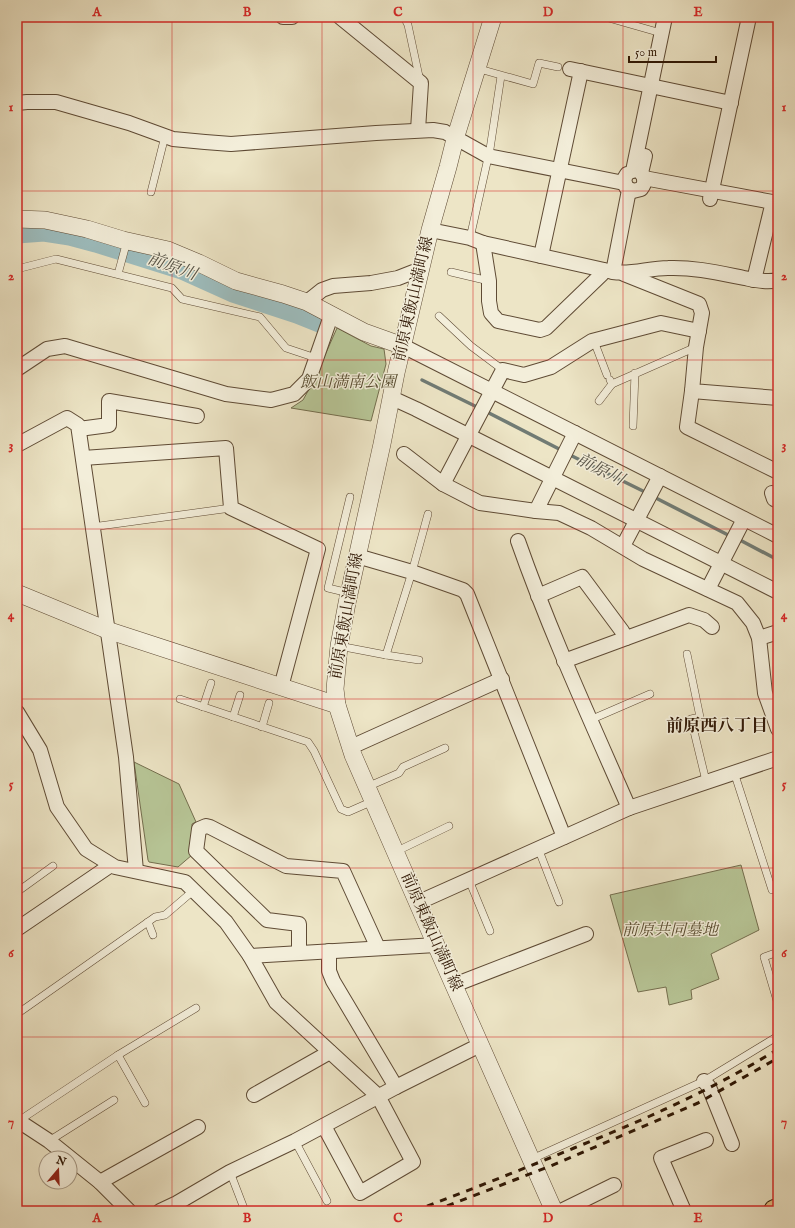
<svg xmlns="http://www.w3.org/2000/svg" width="795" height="1228" font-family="'IM FELL English','Noto Serif JP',serif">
	<rect width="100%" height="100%" fill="#ede5c6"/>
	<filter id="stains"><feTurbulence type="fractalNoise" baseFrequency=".005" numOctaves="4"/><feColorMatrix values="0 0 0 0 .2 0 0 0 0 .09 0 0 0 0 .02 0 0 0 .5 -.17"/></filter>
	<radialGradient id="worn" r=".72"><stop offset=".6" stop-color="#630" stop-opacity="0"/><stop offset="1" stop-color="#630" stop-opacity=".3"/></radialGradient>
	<g fill="#b7c596" stroke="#746e4e">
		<polygon points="337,328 371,346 384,349 386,364 371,421 291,408 303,400 313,382"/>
		<polygon points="134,762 179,784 196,822 192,824 192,855 178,867 149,862 148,860"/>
		<polygon points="741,865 759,930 711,954 719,979 691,990 692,999 669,1005 666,987 638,992 610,895"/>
	</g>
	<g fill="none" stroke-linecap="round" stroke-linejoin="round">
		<g stroke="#717b74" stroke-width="3.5">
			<polyline points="422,380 479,408"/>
			<polyline points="485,411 563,451"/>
			<polyline points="568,454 647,493"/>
			<polyline points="652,496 732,537"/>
			<polyline points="738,539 778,560"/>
		</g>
		<polyline stroke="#9dbdbe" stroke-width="21" points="17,233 44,231 70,235 96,242 182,269 233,292 297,313 322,323"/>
		<g stroke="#5f4b35" stroke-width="8">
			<g id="service">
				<polyline points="404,17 408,25 420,81"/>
				<polyline points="605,17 661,33"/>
				<polyline points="476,68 533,84 539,63 558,67"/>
				<polyline points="151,192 165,136"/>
				<polyline points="470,238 490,149 501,76"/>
				<polyline points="17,269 56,259 172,288 182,299 260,317 286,348 316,358"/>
				<polyline points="451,272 489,281"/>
				<polyline points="118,274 127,241"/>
				<polyline points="439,316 471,346 503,370"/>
				<polyline points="594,341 607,375"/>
				<polyline points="610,380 612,384 696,347"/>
				<polyline points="599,401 612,384"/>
				<polyline points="633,426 635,373"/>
				<polyline points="92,527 231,508"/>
				<polyline points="349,593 328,588 350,497"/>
				<polyline points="339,646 386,655 412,572 428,514"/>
				<polyline points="687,654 700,717 691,719 706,781"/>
				<polyline points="386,655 419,660"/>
				<polyline points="180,699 308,742 314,751 341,809 348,812 373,801"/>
				<polyline points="203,707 211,683"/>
				<polyline points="233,717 240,695"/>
				<polyline points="590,720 650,694"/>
				<polyline points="262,727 269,703"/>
				<polyline points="734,772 772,890 778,888"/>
				<polyline points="367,787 399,773 403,767 445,748"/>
				<polyline points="538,848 559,902"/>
				<polyline points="395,852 449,826"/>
				<polyline points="469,880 490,931"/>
				<polyline points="17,892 53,866"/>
				<polyline points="148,922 153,935"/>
				<polyline points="778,952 764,957 778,1004"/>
				<polyline points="17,1014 155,917 165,915 193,891"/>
				<polyline points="118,1055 145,1103"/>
				<polyline points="17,1122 118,1055 196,1008"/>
				<polyline points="49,1141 114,1100"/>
				<polyline points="295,1141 327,1201"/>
				<polyline points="532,1159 704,1081 778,1036"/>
				<polyline points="230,1172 245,1211"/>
			</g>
		</g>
		<g stroke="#5f4b35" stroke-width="16">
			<g id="minor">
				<polyline points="283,17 292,17"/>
				<polyline points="340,17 421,83 418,130"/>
				<polyline points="570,69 731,103"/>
				<polyline points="17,103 27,102 56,102 129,123 173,139 205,142 231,144 376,133 433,130 445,132 488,156 624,183"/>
				<polyline points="633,171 665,17"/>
				<path d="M627,174L624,179L626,187L633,191L641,189C645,184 646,178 641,173L645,156"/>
				<polyline points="644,178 778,203"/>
				<polyline points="710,199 749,17"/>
				<path d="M430,230L470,238L483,243L613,272C631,275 649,268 668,268C694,267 719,273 744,278C755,280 767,283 778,280"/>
				<polyline points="483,243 489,281 489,301 491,313 498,321 540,330 546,328 602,274 603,270"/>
				<polyline points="541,256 581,71"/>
				<polyline points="613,272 629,190"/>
				<polyline points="624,274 699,304 702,313 696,347 692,391 778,398"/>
				<polyline points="754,280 771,210 778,205"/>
				<polyline points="307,302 322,290 333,286 371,283 398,278 421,269"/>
				<polyline points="403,346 778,536"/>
				<polyline points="17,369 47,349 65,346 226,394 271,400 294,394 309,379 331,316"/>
				<polyline points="692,391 687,427 778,472"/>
				<polyline points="392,398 416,409 778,592"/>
				<polyline points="79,429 109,425 109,401 197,416"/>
				<polyline points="17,445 67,418 78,425 126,757 136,871"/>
				<polyline points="404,454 443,484 480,503 536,511 575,433"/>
				<polyline points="83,458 226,448 231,508 318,549 281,687"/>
				<polyline points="443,484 503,370 524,375 551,367 592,341 661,323 699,331"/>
				<polyline points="772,493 774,499 778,501"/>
				<polyline points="536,511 559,513 591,528 643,559 737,603 753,623 759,638 765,693 778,729"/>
				<path d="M518,541C550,632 590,719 629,808"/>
				<polyline points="623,546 660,476"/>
				<polyline points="357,556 412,572 463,590 467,594 564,837"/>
				<polyline points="708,589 744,519"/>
				<polyline points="538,596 582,577 622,631 626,638"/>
				<polyline points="759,638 778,632"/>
				<polyline points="564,661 689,615 704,620 712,627"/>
				<polyline points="17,712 40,750 57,807 86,849 115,867 185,882 226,922 250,956 436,945"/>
				<polyline points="351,747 502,679"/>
				<polyline points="417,903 629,808 778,758"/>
				<polyline points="17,929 111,865"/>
				<polyline points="329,951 329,971 333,981 396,1087"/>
				<polyline points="299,953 299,924 267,920 196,851 199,829 206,826 210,827 286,866 343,871 378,948"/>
				<polyline points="250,956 276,1002 378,1096 413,1162 360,1193 324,1126"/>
				<polyline points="454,985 586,934"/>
				<polyline points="704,1081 709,1087 732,1144"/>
				<polyline points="254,1095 330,1052"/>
				<polyline points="17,1120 49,1141 100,1182 129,1211"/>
				<polyline points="100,1182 198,1127"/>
				<polyline points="160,1211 177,1203 230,1172 295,1141 396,1087 480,1045"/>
				<polyline points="561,1211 614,1185"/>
				<polyline points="684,1211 661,1158 706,1140"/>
			</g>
		</g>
		<g stroke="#5f4b35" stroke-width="18">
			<g id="tertiary">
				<polyline points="493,17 455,139 448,167 430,230 396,373 382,444 347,603 339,646 335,689 337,705 353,755 436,945 554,1211"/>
				<polyline points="17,219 45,220 87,229 123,240 168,250 199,263 236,281 283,294 307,302 364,332 403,346"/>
				<polyline points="17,593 107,630 337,705"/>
			</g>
		</g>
		<g stroke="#301805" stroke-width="24">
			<polyline id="trunk" points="775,1211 778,1210"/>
		</g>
		<use href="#service" stroke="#f3eeda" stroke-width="7"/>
		<use href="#minor" stroke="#f3eeda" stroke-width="14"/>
		<use href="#tertiary" stroke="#f3eeda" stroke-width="17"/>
		<use href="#trunk" stroke="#e6c283" stroke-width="22"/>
		<g stroke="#301805" stroke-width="3" stroke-dasharray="7 7" stroke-linecap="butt">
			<path d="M414,1211C467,1191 521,1170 574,1148C644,1120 714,1089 778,1049"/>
			<polyline points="434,1211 548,1167 698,1103 778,1058"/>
		</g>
	</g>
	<path fill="none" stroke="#d62828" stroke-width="1" stroke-opacity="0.55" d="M172,17V1211M322,17V1211M473,17V1211M623,17V1211M17,191H778M17,360H778M17,529H778M17,699H778M17,868H778M17,1037H778"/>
	<g text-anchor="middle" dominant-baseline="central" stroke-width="3" stroke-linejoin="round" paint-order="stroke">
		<g font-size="16" fill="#301805" stroke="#f3eeda">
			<text transform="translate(414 299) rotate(-77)">前原東飯山満町線</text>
			<text transform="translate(347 616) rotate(-80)">前原東飯山満町線</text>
			<text transform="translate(431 932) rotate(66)">前原東飯山満町線</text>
		</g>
		<g font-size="16" font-style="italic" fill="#584c30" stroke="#f3eeda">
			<text x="348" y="383">飯山満南公園</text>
			<text x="670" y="931">前原共同墓地</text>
		</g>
		<g font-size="17" font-style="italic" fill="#565246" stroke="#f3eeda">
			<text transform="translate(172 267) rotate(20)">前原川</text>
			<text transform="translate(600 470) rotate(27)">前原川</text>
		</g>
		<g font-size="17" font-weight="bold" fill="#301805" stroke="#f3eeda">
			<text x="717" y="726">前原西八丁目</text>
		</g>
	</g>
	<rect width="795" height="1228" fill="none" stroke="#ede5c6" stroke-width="44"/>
	<g transform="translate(58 1170) rotate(19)"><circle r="19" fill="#f3eeda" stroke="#a59885"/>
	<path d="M0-3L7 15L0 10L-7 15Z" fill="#8f2418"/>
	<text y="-6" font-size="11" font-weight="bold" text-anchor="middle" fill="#301805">N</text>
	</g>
	<path d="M629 56v6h87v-6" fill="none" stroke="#301805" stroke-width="2"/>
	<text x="635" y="56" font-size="12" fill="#301805" stroke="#f3eeda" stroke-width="3" paint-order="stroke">50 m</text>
	<rect x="22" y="22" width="751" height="1184" fill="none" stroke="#d62828" stroke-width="1.5"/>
	<g font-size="13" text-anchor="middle" font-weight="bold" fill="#d62828">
		<text x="97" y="16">A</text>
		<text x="247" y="16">B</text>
		<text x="398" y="16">C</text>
		<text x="548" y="16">D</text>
		<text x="698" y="16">E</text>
		<text x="11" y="111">1</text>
		<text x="784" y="111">1</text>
		<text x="11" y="280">2</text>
		<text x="784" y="280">2</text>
		<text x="11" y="449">3</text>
		<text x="784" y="449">3</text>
		<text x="11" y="619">4</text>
		<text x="784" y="619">4</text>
		<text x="11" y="788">5</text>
		<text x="784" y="788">5</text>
		<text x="11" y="957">6</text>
		<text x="784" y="957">6</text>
		<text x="11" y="1126">7</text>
		<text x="784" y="1126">7</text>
		<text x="97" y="1222">A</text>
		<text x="247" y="1222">B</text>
		<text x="398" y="1222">C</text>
		<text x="548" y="1222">D</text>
		<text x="698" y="1222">E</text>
	</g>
	<rect width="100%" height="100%" filter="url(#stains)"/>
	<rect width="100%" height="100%" fill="url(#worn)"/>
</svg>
